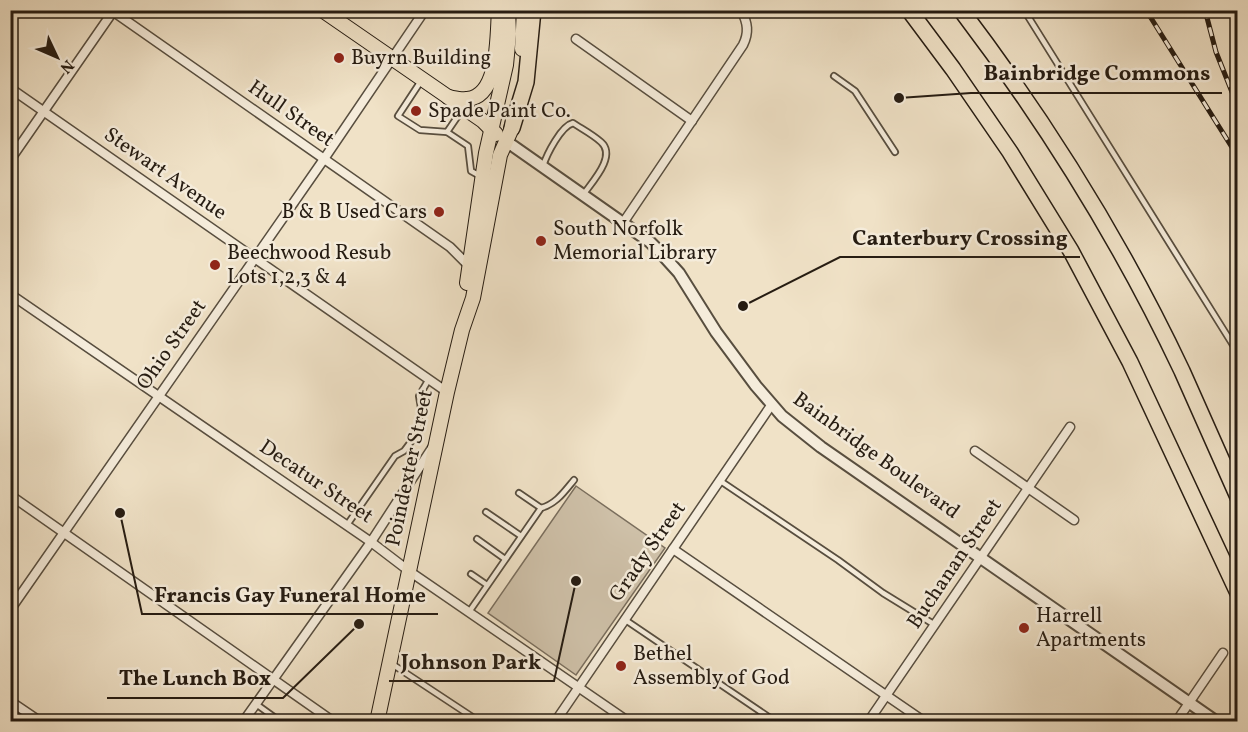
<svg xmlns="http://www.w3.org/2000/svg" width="1248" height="732" font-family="Vollkorn,serif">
	<rect width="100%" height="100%" fill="#f0e2c7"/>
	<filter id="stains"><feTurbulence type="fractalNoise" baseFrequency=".00333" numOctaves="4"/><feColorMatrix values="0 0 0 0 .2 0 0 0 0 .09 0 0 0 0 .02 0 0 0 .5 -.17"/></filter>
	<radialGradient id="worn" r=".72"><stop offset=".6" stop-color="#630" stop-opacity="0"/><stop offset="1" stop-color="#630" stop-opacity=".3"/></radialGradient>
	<polygon fill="#cec0a8" stroke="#7a6e5d" stroke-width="1.5" points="576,486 665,548 576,675 488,613"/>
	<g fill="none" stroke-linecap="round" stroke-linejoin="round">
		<g stroke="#584e3f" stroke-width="8">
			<g id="service">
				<polyline points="1024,10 1238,353"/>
				<polyline points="1234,10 1238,23"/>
				<polyline points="834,76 855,91 895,152"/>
				<polyline points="421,81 398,116 420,130 447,132"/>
				<polyline points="462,110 447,132 468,146 471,171 480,176"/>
				<path d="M543,166C547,154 561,126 573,123C582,129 592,134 601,142C617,156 592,182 583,195"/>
				<polyline points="719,480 838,560 883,593 935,625"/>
				<polyline points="519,493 541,508"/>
				<polyline points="486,512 521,536"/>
				<polyline points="347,525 395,456 404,451 413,439 418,427 421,408 419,396 429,379"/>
				<polyline points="477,539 505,559"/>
				<polyline points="471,574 487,585"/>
				<path d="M469,612L541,508C556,504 564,492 574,480"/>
				<polyline points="624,619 776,722"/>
				<polyline points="392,664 480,722"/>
				<polyline points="256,704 281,722"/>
			</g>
		</g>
		<g stroke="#584e3f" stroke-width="11">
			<g id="minor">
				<polyline points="111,10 450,247 469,266"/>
				<polyline points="576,39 692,121"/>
				<polyline points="10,88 447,392"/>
				<polyline points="10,160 114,10"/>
				<path d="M623,223L743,45C749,33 748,23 741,10"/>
				<polyline points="10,294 371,542 409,571 629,722"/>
				<polyline points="975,451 1074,520"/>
				<polyline points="10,495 334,722"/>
				<polyline points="673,549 925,722"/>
				<polyline points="10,610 324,159 425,10"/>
				<polyline points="10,701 41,722"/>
				<polyline points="243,722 371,542 432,448"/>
				<polyline points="555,722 772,404"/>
				<polyline points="868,722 1070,427"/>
				<polyline points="1176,722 1223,653"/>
			</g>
		</g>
		<g stroke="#584e3f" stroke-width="14">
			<polyline id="tertiary" points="506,141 623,223 650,242 660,252 679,273 716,332 756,386 782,416 821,447 1217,722"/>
		</g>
		<g stroke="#261c12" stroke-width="16">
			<g id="primary">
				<polyline points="322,10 483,121 496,134"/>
				<polyline points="522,49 524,10"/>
				<path d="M448,97C454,98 461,100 467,99C500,97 497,34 499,10"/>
				<polyline points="467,283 486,153 506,65 509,34 508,10"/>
				<polyline points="377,722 447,392 462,330 473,298 500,155 512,128 513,119"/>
			</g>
		</g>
		<g stroke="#261c12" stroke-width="18">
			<g id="motorway">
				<polyline points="909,10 953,69 1010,152 1071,251 1130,362 1238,593"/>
				<path d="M961,10C1046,122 1122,244 1182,371C1201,413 1219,455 1238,497"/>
				<polyline points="512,128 526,82 533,10"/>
			</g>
		</g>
		<use href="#service" stroke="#f5ecdb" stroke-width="4.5"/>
		<use href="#minor" stroke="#f5ecdb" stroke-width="8"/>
		<use href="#tertiary" stroke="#f5ecdb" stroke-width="10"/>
		<use href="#primary" stroke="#f0e2c7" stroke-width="14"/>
		<use href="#motorway" stroke="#f0e2c7" stroke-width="15"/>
		<g stroke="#261c12" stroke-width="5">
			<g id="rail">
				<polyline points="1146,10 1238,157"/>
				<polyline points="1205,10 1216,52 1238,107"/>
			</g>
		</g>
		<use href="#rail" stroke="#f5ecdb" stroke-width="3" stroke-dasharray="9" stroke-linecap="butt"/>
	</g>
	<g fill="#8f2418" stroke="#f5ecdb" stroke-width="2">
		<circle cx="339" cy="58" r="6"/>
		<circle cx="416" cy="111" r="6"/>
		<circle cx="439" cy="212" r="6"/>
		<circle cx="541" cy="241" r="6"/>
		<circle cx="215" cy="265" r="6"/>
		<circle cx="1024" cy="628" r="6"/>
		<circle cx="621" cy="666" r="6"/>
	</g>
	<g text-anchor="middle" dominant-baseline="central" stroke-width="5" stroke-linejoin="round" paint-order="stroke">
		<g font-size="21" fill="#261c12" stroke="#f5ecdb" text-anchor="start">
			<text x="351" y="58">Buyrn Building</text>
			<text x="428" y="111">Spade Paint Co.</text>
			<text x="427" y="212" text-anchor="end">B &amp; B Used Cars</text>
			<text x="553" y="229">South Norfolk<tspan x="553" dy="24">Memorial Library</tspan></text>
			<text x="227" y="253">Beechwood Resub<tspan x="227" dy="24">Lots 1,2,3 &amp; 4</tspan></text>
			<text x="1036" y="616">Harrell<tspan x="1036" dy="24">Apartments</tspan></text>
			<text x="633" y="654">Bethel<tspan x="633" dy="24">Assembly of God</tspan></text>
		</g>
		<g font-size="21" fill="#261c12" stroke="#f5ecdb">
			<text transform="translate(291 114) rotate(35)">Hull Street</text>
			<text transform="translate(165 174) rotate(35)">Stewart Avenue</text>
			<text transform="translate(172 345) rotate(-55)">Ohio Street</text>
			<text transform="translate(876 456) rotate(36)">Bainbridge Boulevard</text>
			<text transform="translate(410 468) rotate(-78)">Poindexter Street</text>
			<text transform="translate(316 482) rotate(34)">Decatur Street</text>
			<text transform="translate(648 552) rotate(-55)">Grady Street</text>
			<text transform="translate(955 564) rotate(-56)">Buchanan Street</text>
		</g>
	</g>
	<path fill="none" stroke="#261c12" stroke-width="2" d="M899 98L971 93H1222M743 306L840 257H1080M120 513L142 614H438M576 581L554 681H389M359 624L283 698H107"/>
	<g fill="#261c12" stroke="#f5ecdb" stroke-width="2">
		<circle cx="899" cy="98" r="6"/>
		<circle cx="743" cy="306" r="6"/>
		<circle cx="120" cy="513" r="6"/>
		<circle cx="576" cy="581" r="6"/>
		<circle cx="359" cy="624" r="6"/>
	</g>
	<g font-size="22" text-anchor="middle" font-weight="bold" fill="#261c12" stroke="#f5ecdb" stroke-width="5" stroke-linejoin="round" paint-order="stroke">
		<text x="1097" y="80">Bainbridge Commons</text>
		<text x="960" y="245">Canterbury Crossing</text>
		<text x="290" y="602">Francis Gay Funeral Home</text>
		<text x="471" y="669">Johnson Park</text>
		<text x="195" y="685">The Lunch Box</text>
	</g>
	<rect width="1248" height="732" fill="none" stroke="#f0e2c7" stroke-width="36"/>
	<rect x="12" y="12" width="1224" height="708" fill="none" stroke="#261c12" stroke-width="3"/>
	<rect x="18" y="18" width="1212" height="696" fill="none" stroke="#261c12" stroke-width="1.5"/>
	<g transform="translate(57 57) rotate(134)" stroke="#f5ecdb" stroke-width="4.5" paint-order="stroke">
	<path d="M0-4.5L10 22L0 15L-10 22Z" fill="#261c12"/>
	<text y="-9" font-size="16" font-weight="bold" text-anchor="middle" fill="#261c12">N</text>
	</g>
	<rect width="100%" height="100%" filter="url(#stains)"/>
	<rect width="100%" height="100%" fill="url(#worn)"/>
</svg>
